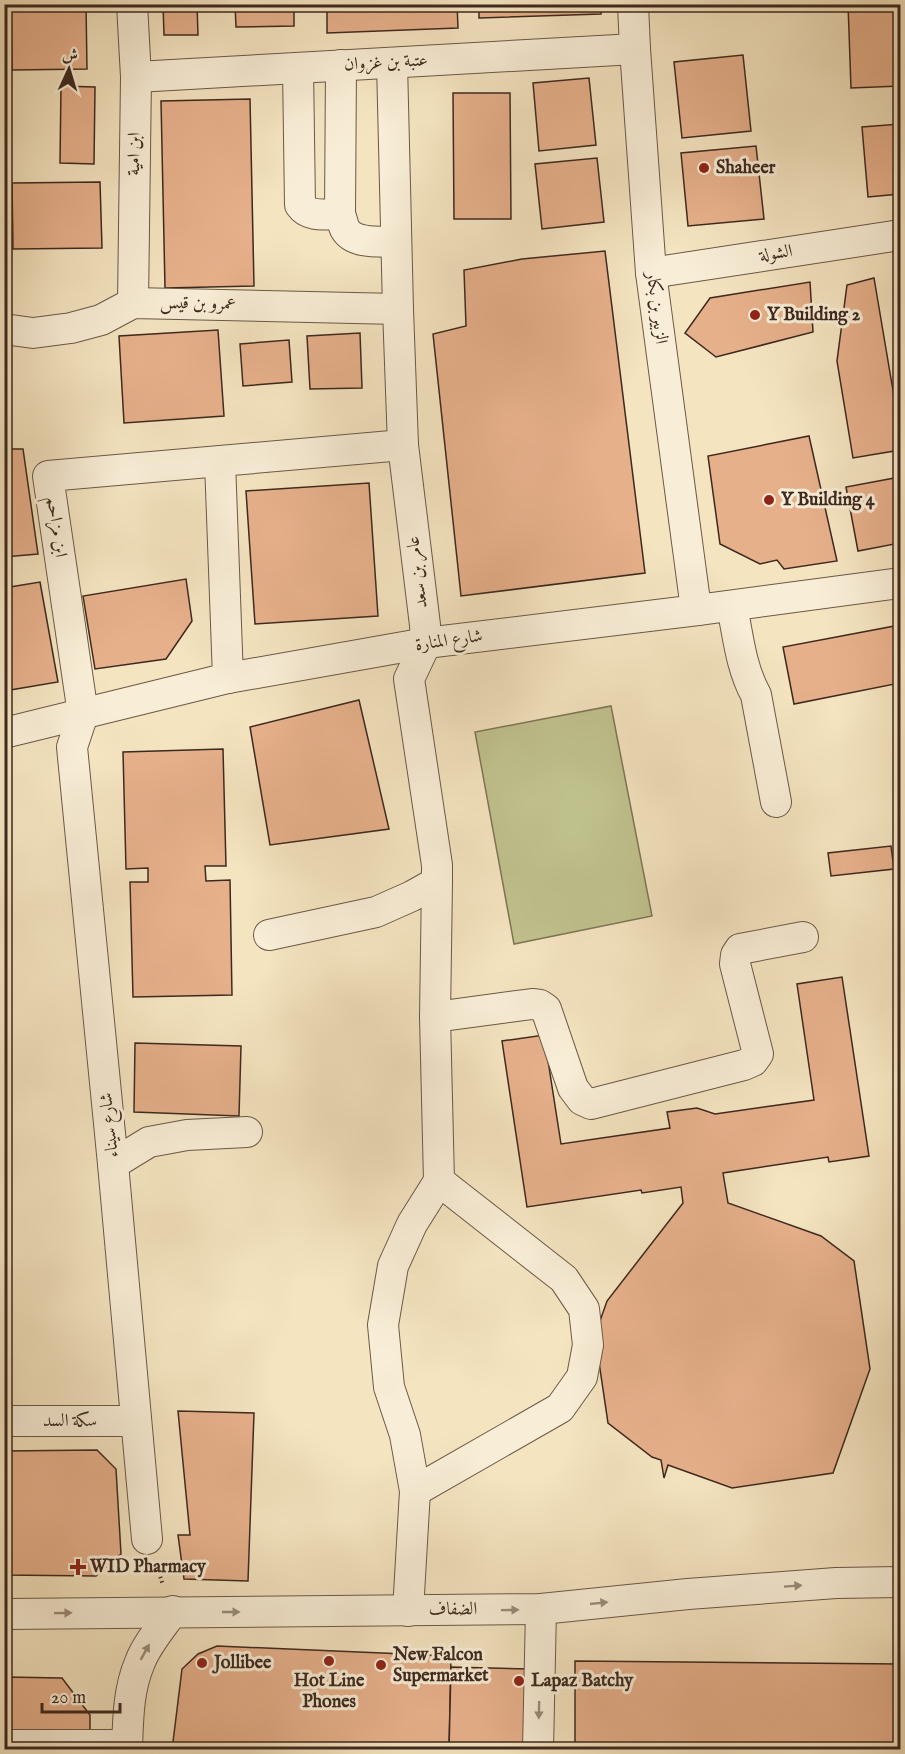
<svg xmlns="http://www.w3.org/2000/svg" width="905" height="1754" font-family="'IM FELL English',Amiri,serif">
	<rect width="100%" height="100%" fill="#f4e4c0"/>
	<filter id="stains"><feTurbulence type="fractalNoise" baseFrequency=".00333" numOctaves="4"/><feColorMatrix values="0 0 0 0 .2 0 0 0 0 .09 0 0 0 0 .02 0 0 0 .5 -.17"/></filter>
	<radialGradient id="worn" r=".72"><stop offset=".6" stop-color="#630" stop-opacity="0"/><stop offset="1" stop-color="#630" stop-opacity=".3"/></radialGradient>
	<polygon fill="#c0c28e" stroke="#7e7656" stroke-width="1.5" points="611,706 652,916 514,944 475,732"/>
	<g fill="#e6b08b" stroke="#3d291f" stroke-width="1.5">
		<polygon points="86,4 87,69 12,70 11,5"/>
		<polygon points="163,4 197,4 198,35 164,35"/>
		<polygon points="235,4 294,4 294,26 236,27"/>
		<polygon points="327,4 457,4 458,28 327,33"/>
		<polygon points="479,4 601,4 601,14 479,18"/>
		<polygon points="848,4 900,4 900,86 851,88"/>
		<polygon points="743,55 751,131 682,138 674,62"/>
		<polygon points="589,78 596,145 539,151 533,83"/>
		<polygon points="61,86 95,87 94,164 60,163"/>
		<polygon points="453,93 510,93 511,219 454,219"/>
		<polygon points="250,99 254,286 165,288 161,101"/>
		<polygon points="900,124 900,194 868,197 862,127"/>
		<polygon points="756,146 764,219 688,226 681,153"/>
		<polygon points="597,158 604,222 542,229 535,164"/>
		<polygon points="100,182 102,248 13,249 12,183"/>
		<polygon points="605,251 645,573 461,596 433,334 466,326 464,270 522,259"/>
		<polygon points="874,278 900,432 900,450 853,458 837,361 847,285"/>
		<polygon points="810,282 813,332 716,357 685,333 710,298"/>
		<polygon points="218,330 224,416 124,423 119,336"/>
		<polygon points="360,333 362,388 310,389 307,336"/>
		<polygon points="289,340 292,382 243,386 240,344"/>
		<polygon points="809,436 837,561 784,569 777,560 760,564 720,544 708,456"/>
		<polygon points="4,449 23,449 38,554 4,557"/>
		<polygon points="900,477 900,543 858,551 846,487"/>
		<polygon points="369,483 378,616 255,624 246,491"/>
		<polygon points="186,579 192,621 166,659 95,669 83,596"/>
		<polygon points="40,582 58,682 4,691 4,588"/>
		<polygon points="900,625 900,683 794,704 783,647"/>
		<polygon points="359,700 389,829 270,845 250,727"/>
		<polygon points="223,749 226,866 205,866 206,881 230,880 232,995 133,997 130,882 148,882 148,868 126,869 123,752"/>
		<polygon points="891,846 894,869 831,876 828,853"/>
		<polygon points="842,977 869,1156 829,1162 828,1157 723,1173 728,1203 821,1236 854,1261 870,1369 833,1473 732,1488 668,1465 664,1478 661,1460 652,1457 608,1423 595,1335 607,1301 683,1203 681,1187 642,1193 641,1190 527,1207 502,1041 544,1035 561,1144 670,1128 667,1112 697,1108 715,1114 814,1100 797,984"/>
		<polygon points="135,1043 241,1046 239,1116 134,1112"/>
		<polygon points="178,1411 254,1413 248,1581 184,1579 178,1535 190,1535"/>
		<polygon points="97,1450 116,1469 121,1554 96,1576 4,1575 4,1451"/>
		<polygon points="217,1646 451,1656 449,1750 172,1750 182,1669 198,1654"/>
		<polygon points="575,1661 900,1664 900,1750 575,1750"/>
		<polygon points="451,1667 529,1669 527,1750 449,1750"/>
		<polygon points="4,1677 62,1678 90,1715 90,1735 4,1735"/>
	</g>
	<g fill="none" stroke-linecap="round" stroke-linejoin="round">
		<g stroke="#6b5847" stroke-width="32">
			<g id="minor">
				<polyline points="132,4 136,77 133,303"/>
				<polyline points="633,4 635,49 651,273 694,594 698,610"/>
				<polyline points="392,63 398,309 403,445 425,625 426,643 409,679 437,865 437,882 435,1017 439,1181 412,1224 393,1266 383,1325 389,1387 405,1435 415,1491 408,1611"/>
				<path d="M341,65L340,214C342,219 343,225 345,229C354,245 381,241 396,242"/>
				<path d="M298,68L300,205C309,218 326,214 340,214"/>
				<polyline points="136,77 635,49"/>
				<polyline points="651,273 900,235"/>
				<polyline points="4,329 33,333 71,328 101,320 133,303 398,309"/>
				<polyline points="220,462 228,678"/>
				<path d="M732,606C738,636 741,668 756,695L776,802"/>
				<polyline points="4,733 228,678 426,643 698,610 900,583"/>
				<polyline points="269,935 376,912 412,896 437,882"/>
				<polyline points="435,1017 532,1004 540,1005 546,1009 573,1088 582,1100 591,1104 744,1065 753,1061 758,1054 735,964 736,955 740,949 803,937"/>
				<polyline points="113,1164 149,1142 187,1135 247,1132"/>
				<polyline points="4,1421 136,1421"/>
				<polyline points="415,1491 560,1408 582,1377 588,1345 584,1309 564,1279 439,1181"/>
				<polyline points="147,1539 113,1164 72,747 83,714 48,476 403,445"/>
				<polyline points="4,1614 541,1609 688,1594 836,1583 900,1582"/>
				<polyline points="4,1745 127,1745"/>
				<path d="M127,1750C128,1720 128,1690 140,1662C147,1644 161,1628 173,1611"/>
				<polyline points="538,1750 541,1609"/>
			</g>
		</g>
		<polyline stroke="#3d291f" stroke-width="4" stroke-dasharray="1.5 3" stroke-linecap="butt" points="156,1564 163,1585"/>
		<use href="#minor" stroke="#f8edd6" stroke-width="30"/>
	</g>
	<defs><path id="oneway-solid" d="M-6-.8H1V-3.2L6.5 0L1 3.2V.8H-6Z" transform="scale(1.5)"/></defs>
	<g fill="#9a8b7a">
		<use href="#oneway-solid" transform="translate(793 1586) rotate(-4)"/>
		<use href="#oneway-solid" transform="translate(599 1603) rotate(-6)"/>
		<use href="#oneway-solid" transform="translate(510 1610) rotate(-1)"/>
		<use href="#oneway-solid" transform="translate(231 1612)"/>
		<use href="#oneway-solid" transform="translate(63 1613) rotate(-1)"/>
		<use href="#oneway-solid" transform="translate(145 1652) rotate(-61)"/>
		<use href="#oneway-solid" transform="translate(539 1710) rotate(91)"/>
	</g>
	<g fill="#8f2418" stroke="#f8edd6" stroke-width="2">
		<circle cx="704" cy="168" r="6"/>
		<circle cx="755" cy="315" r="6"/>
		<circle cx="769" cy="500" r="6"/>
		<path d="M75 1558h6v6h6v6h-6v6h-6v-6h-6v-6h6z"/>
		<circle cx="329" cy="1661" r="6"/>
		<circle cx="202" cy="1663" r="6"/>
		<circle cx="381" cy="1665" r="6"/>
		<circle cx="519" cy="1681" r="6"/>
	</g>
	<g text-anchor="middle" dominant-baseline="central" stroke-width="6" stroke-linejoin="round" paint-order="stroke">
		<g font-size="18" fill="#3d291f" stroke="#f8edd6">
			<text transform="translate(386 63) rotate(-3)">عتبة بن غزوان</text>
			<text transform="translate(135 154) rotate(-89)">ابن امية</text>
			<text transform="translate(776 254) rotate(-9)">الشولة</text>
			<text transform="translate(198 304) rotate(1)">عمرو بن قيس</text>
			<text transform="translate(656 308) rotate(83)">الزبير بن بكار</text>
			<text transform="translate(56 527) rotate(82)">ابن مزاحم</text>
			<text transform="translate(418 572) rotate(-97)">عامر بن سعد</text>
			<text transform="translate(449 641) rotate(-8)">شارع المنارة</text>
			<text transform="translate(110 1125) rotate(-96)">شارع سيناء</text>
			<text x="70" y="1421">سكة السد</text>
			<text transform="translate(453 1610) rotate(-1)">الضفاف</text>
		</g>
		<g font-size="18" font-weight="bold" fill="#3d291f" stroke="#f8edd6" text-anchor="start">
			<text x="716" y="168">Shaheer</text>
			<text x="767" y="315">Y Building 2</text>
			<text x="781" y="500">Y Building 4</text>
			<text x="90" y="1567">WID Pharmacy</text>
			<text x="393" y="1655">New Falcon<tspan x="393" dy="21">Supermarket</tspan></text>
			<text x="214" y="1663">Jollibee</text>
			<text x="329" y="1681" text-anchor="middle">Hot Line<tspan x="329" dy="21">Phones</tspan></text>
			<text x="531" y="1681">Lapaz Batchy</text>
		</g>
	</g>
	<rect width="905" height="1754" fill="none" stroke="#f4e4c0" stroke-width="24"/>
	<rect x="6" y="6" width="893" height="1742" fill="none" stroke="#3d291f" stroke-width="3"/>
	<rect x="12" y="12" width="881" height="1730" fill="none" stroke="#3d291f" stroke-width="1.5"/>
	<g transform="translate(69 69) rotate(4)" stroke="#f8edd6" stroke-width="4.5" paint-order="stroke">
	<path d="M0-4.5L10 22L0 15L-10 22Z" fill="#3d291f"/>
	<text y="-9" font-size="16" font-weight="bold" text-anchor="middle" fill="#3d291f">ش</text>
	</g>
	<path d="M42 1703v9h78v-9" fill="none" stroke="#3d291f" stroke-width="3"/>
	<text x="51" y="1703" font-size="18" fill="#3d291f" stroke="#f8edd6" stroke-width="4.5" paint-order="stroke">20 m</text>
	<rect width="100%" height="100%" filter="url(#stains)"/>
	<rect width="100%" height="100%" fill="url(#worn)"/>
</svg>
